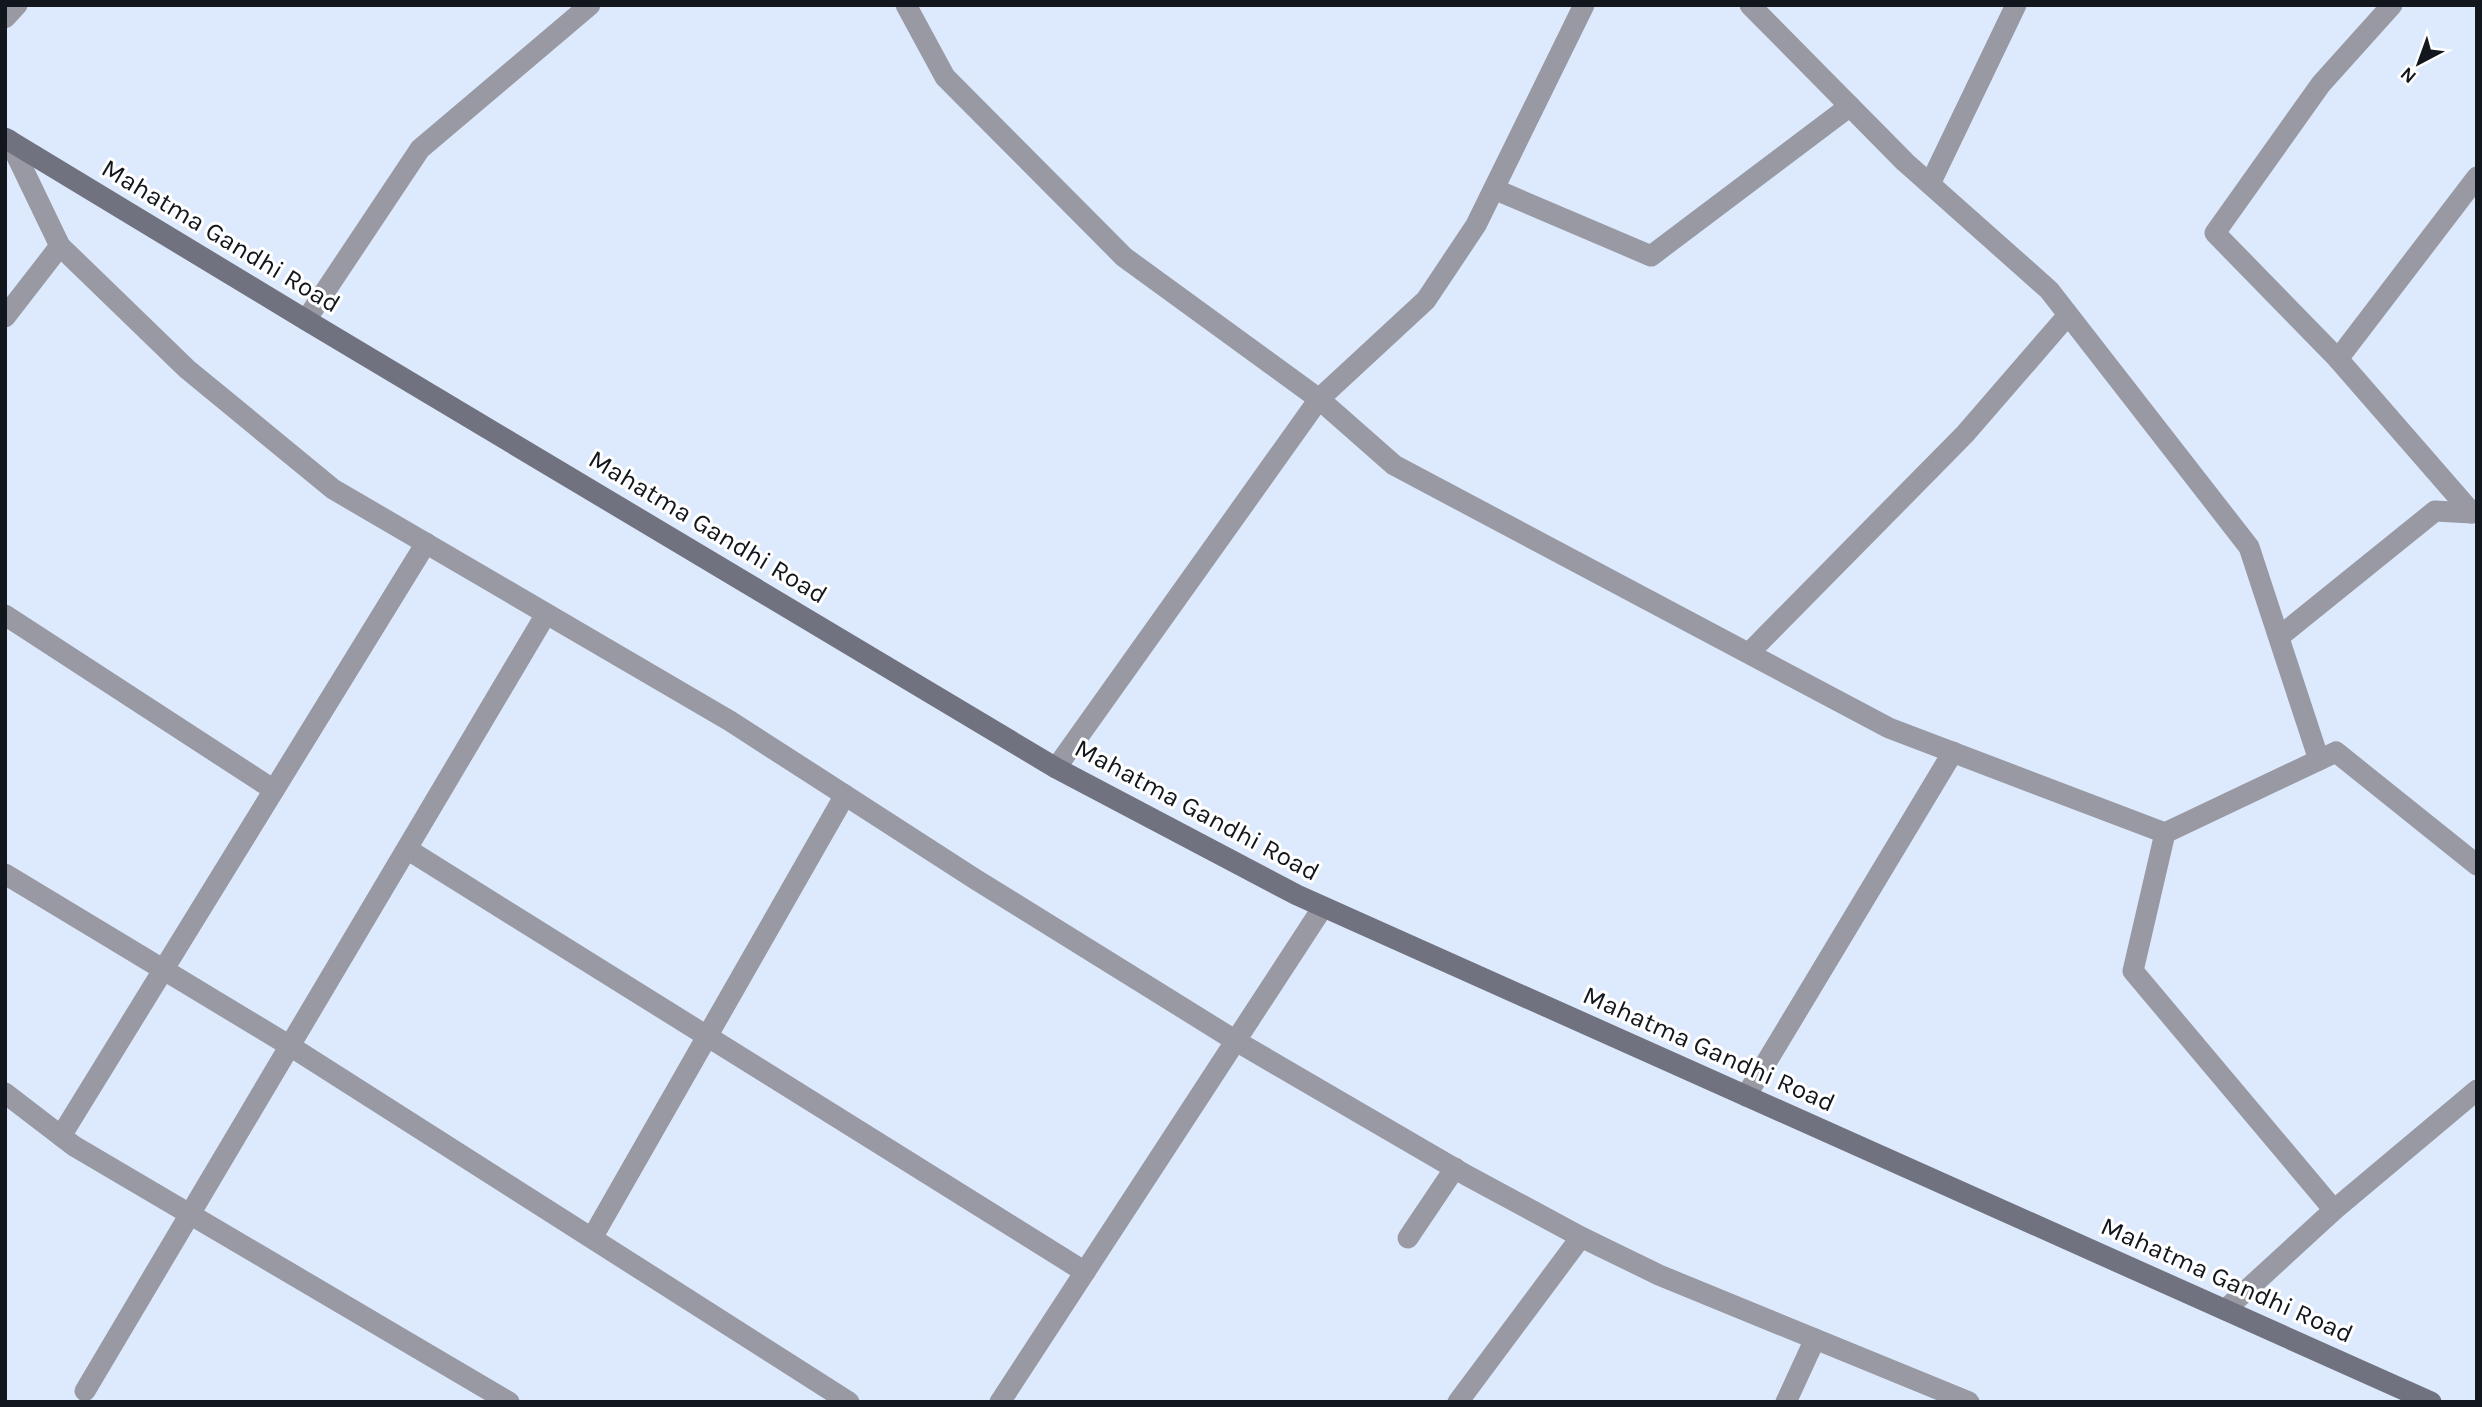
<svg xmlns="http://www.w3.org/2000/svg" width="2482" height="1407" font-family="Karla,sans-serif">
	<rect width="100%" height="100%" fill="#ddeafd"/>
	<g fill="none" stroke-linecap="round" stroke-linejoin="round">
		<g stroke="#9899a2" stroke-width="21">
			<polyline points="906,5 945,77 1124,257 1319,399 1394,465 1889,728 2165,833 2336,752 2477,865"/>
			<polyline points="1750,5 1905,162 2049,290 2249,547 2319,760"/>
			<polyline points="5,18 17,5"/>
			<polyline points="9,140 60,246 187,369 333,489 730,721 975,879 1236,1041 1466,1175 1581,1237 1659,1275 1969,1402"/>
			<polyline points="1930,184 2016,5"/>
			<polyline points="1494,189 1651,256 1850,106"/>
			<polyline points="5,317 60,246"/>
			<polyline points="306,320 420,149 590,5"/>
			<polyline points="2338,359 2215,233 2321,84 2392,5"/>
			<polyline points="2472,513 2338,359 2477,177"/>
			<polyline points="5,615 274,790"/>
			<polyline points="2279,637 2435,511 2472,513 2475,510"/>
			<polyline points="1749,653 1965,434 2068,315"/>
			<polyline points="1056,768 1319,399 1426,300 1476,225 1584,5"/>
			<polyline points="2165,833 2133,971 2334,1210"/>
			<polyline points="407,849 1085,1272"/>
			<polyline points="5,874 290,1046 849,1402"/>
			<polyline points="5,1093 74,1146 509,1402"/>
			<polyline points="1746,1096 1953,752"/>
			<polyline points="61,1136 426,543"/>
			<polyline points="592,1238 845,795"/>
			<polyline points="1408,1238 1455,1168"/>
			<polyline points="2225,1310 2334,1210 2477,1090"/>
			<polyline points="85,1391 546,614"/>
			<polyline points="1000,1402 1323,907"/>
			<polyline points="1458,1402 1581,1237"/>
			<polyline points="1786,1402 1815,1339"/>
		</g>
		<polyline stroke="#71727f" stroke-width="21" points="5,138 306,320 1056,768 1297,895 2431,1402"/>
	</g>
	<g text-anchor="middle" dominant-baseline="central" stroke-width="6" stroke-linejoin="round" paint-order="stroke">
		<g font-size="26" fill="#12171d" stroke="#fff">
			<text transform="translate(221 236) rotate(31)">Mahatma Gandhi Road</text>
			<text transform="translate(708 527) rotate(31)">Mahatma Gandhi Road</text>
			<text transform="translate(1197 810) rotate(28)">Mahatma Gandhi Road</text>
			<text transform="translate(1709 1049) rotate(24)">Mahatma Gandhi Road</text>
			<text transform="translate(2227 1280) rotate(24)">Mahatma Gandhi Road</text>
		</g>
	</g>
	<rect width="2482" height="1407" fill="none" stroke="#12171d" stroke-width="14"/>
	<g transform="translate(2419 63) rotate(221)" stroke="#ffffff" stroke-width="5" paint-order="stroke">
	<path d="M0-5L12 26L0 18L-12 26Z" fill="#12171d"/>
	<text y="-10" font-size="19" font-weight="bold" text-anchor="middle" fill="#12171d">N</text>
	</g>
</svg>
